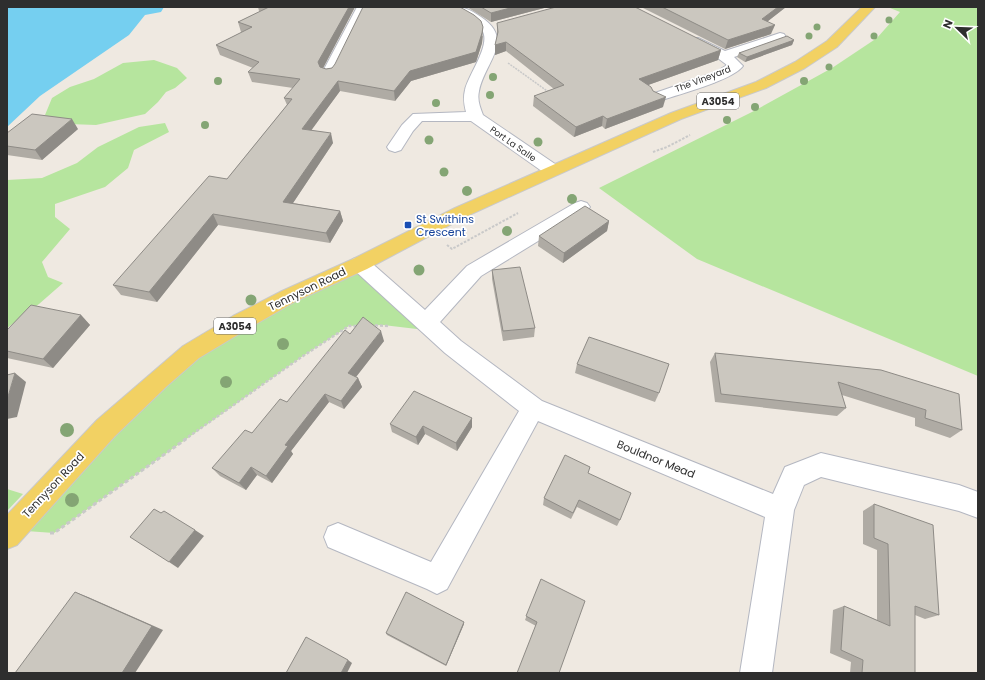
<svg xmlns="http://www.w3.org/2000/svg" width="985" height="680" font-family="Poppins,sans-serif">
	<rect width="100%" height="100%" fill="#efe9e1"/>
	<g fill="#b6e59e">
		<polygon points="891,7 978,7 978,376 697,259 599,188 754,111 832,68 877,38 900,12 890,8"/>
		<polygon points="154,60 177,68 187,78 175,88 166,92 158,102 145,114 96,125 69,124 57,121 45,115 52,98 70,87 94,79 123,63"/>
		<polygon points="165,123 169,132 134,150 128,168 105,187 55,204 55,217 70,229 42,262 48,277 63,283 39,304 7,328 7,180 42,178 77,163 98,147 139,127"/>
		<polygon points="360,264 434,331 383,325 349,326 303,356 54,533 12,530 159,379"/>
		<polygon points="7,489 23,494 7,511"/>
	</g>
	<polygon fill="#75cff0" points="7,7 164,7 161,12 145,15 129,35 40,96 7,127"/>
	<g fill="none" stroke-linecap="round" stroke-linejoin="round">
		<g stroke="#b4b7c1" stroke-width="2">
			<g id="minor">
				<polygon points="357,7 369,7 336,73 334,76 329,77 324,76 322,73"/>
				<path d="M450,7C465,7 469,9 481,17C516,40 484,63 479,91C477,100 480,107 483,115L558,166L560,170L558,174L552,175L546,174L471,121H422L413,131L401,150L395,152L389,150L387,147L402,125L413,114L466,112C464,104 463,98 465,90C468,75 492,44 482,30C475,19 458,18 450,7Z"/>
				<path d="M780,33L784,34L786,37L784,40L734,57L743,66C733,80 680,94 662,100L657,101L652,100L650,97L652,94L716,72L727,65L719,59L688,44L687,41L688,38H698L725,51Z"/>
				<polygon points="581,201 587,203 590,207 587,211 481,276 440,322 461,341 542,401 773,494 785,467 821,453 959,485 978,492 978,518 959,511 821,477 804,485 794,510 772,673 740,673 765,517 538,421 447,589 437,594 427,589 328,547 324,537 328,527 338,523 431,562 519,411 445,353 353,269 350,264 353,259 360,257 367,259 425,310 467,266 575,203"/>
			</g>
		</g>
		<g stroke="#c9c9c9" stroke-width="2">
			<polygon id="major" points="862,7 875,7 837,47 805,68 766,88 681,119 467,216 367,269 296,301 249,328 199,358 167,386 115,436 17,545 7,549 7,515 97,420 183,346 233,316 282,291 353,259 455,208 671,113 756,82 795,62 827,41"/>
		</g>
		<polyline stroke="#c9c9c9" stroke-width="1.5" stroke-dasharray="2 1" stroke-linecap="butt" points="508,63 550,93"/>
		<g stroke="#c9c9c9" stroke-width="2" stroke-dasharray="2.5 1.5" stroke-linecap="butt">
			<polyline points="653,152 667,147 690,135"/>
			<polyline points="447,245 452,249 518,213"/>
		</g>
		<g stroke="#c9c9c9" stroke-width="2.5" stroke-dasharray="3 2" stroke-linecap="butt">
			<polyline points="370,325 389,326"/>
			<polyline points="184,440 303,356 349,326 359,326"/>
		</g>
		<polyline stroke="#c9c9c9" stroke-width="3" stroke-dasharray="4 2.5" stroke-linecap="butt" points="50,533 54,533 186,439"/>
		<use href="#minor" fill="#fff" fill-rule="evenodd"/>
		<use href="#major" fill="#f2d163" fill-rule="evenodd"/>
	</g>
	<g fill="#84a574">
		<circle cx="889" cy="20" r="3.5"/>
		<circle cx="817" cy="27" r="3.5"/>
		<circle cx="809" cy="36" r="3.5"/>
		<circle cx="874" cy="36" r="3.5"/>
		<circle cx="829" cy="67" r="3.5"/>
		<circle cx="493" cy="77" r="4"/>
		<circle cx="218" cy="81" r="4"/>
		<circle cx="804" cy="81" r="4"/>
		<circle cx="490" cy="95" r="4"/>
		<circle cx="436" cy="103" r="4"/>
		<circle cx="755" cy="107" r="4"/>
		<circle cx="727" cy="120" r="4"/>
		<circle cx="205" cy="125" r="4"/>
		<circle cx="429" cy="140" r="4.5"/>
		<circle cx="538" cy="142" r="4.5"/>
		<circle cx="444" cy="172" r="4.5"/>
		<circle cx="467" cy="191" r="5"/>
		<circle cx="572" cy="199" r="5"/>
		<circle cx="507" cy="231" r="5"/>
		<circle cx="419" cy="270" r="5.5"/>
		<circle cx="251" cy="300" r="5.5"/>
		<circle cx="283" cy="344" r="6"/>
		<circle cx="226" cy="382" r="6"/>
		<circle cx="67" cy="430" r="7"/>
		<circle cx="72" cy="500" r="7"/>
	</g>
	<g fill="#afaba4">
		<polygon points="258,7 355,7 323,68 326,69 483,36 482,43 476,62 411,81 395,101 340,91 311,130 333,143 293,203 340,211 343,221 330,243 218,225 157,302 121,295 113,285 227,179 287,105 284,98 293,88 252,82 248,72 253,68 220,55 216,45 242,32 241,32 238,22 261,11 259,11"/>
		<polygon points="467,7 548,7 491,22"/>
		<polygon points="641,7 786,7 768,21 771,34 725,49"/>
		<polygon points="497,23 721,50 718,60 648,85 663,107 605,129 602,126 574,137 533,106 534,96 554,89 506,51 495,55 495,45 497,36"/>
		<polygon points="794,40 792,45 745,62 737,57 739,53"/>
		<polygon points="78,129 42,160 7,155 7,133"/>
		<polygon points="609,221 607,231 563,263 538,246 539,236"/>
		<polygon points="492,270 535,328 534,337 503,341 492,279"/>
		<polygon points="81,315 90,325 53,368 7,358 7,330"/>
		<polygon points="350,334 384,341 356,377 358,378 362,387 344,409 329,402 291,451 293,454 272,483 257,475 246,490 220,476 212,468 287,402"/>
		<polygon points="715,353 881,370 962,430 950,438 915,426 915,418 842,395 846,408 837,416 715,402 710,362"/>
		<polygon points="577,364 659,393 655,402 575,373"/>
		<polygon points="472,418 472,427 457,451 425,434 418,445 392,432 390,424"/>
		<polygon points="588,473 620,520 617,526 577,507 571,519 543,505 544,498"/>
		<polygon points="874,504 939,615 925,619 915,615 915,673 850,673 851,662 830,653 833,610 844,606 877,620 877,550 863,544 863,511"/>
		<polygon points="541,579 559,673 536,626 525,620"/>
		<polygon points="464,622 464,624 446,666 387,635 386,633"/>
	</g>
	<g fill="#8e8b86">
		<polygon points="349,7 355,7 321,72 318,62"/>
		<polygon points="514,7 548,7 491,22 491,13"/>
		<polygon points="778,7 786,7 759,28 762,19"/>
		<polygon points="775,25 771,34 725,49 728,40"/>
		<polygon points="483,27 482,43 476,62 411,81 395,101 394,91 410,71"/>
		<polygon points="794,40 792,45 745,62 747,57"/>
		<polygon points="506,42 506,51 495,55 495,45"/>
		<polygon points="721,50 718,60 637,89 639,79"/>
		<polygon points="338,81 340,91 305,139 302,129"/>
		<polygon points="666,97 663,107 605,129 607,119"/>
		<polygon points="603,116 602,126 574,137 576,127"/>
		<polygon points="72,119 78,129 42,160 35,150"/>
		<polygon points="331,133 333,143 287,212 283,202"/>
		<polygon points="340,211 343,221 330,243 326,233"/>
		<polygon points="213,214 218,225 157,302 149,292"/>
		<polygon points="609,221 607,231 563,263 564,253"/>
		<polygon points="81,315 90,325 53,368 43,359"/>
		<polygon points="381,331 384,341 352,382 348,373"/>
		<polygon points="15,373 26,382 17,417 7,419 7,400"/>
		<polygon points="358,378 362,387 344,409 341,401"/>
		<polygon points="325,394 329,402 291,451 293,454 272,483 266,476 285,445"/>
		<polygon points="472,418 472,427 457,451 456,443"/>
		<polygon points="423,426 425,434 418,445 416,437"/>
		<polygon points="251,467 257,475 246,490 239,483"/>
		<polygon points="195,530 204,536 178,568 169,562"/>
		<polygon points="75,592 88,597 163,630 135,673 122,673"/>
		<polygon points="464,622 464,624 446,666 446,665"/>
		<polygon points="348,660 352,663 347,673 341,673"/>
	</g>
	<g fill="#cbc7bf" stroke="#8e8b86">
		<polygon points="269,7 349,7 318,62 320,67 326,69 332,68 335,64 363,7 460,7 474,15 481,21 483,27 482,33 476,52 410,71 394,91 338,81 302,129 331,133 283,202 340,211 326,233 213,214 149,292 113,285 209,176 227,179 292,99 284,98 300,79 248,72 259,62 216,45 252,27 238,22"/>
		<polygon points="481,7 514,7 491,13"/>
		<polygon points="556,7 635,7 721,50 639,79 651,87 653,91 666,97 607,119 603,116 576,127 534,96 564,85 506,42 495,45 498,32 497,23"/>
		<polygon points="662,7 778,7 762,19 775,25 728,40"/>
		<polygon points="787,36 794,40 747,57 739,53"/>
		<polygon points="32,114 72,119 35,150 7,146 7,133"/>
		<polygon points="585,206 609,221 564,253 539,236"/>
		<polygon points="520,267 535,328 503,331 492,270"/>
		<polygon points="31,305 81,315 43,359 7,351 7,330"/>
		<polygon points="363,317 381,331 348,373 358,378 341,401 325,394 285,445 288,446 266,476 251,467 239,483 212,468 245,430 252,433 280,399 287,402 345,330 350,334"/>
		<polygon points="589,337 669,364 659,393 577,364"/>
		<polygon points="715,353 881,370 959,394 962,430 925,418 926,410 838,382 846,408 721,394"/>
		<polygon points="15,373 7,400 7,375"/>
		<polygon points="414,391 472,418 456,443 423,426 416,437 390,424"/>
		<polygon points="565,455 590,467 588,473 631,493 620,520 579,500 573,513 544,498"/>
		<polygon points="874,504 933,525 939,615 915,606 915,673 862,673 863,660 841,650 844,606 890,626 888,544 874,538"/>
		<polygon points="154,509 161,513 164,511 195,530 169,562 130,537"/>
		<polygon points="541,579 585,601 559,673 517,673 537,622 526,616"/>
		<polygon points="75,592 152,626 122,673 15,673"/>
		<polygon points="406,592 464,622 446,665 386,633"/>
		<polygon points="306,637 348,660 341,673 286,673"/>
	</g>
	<rect fill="#1a4fb4" stroke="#fff" stroke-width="1.5" x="404" y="221" width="8" height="8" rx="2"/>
	<g text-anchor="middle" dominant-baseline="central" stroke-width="3.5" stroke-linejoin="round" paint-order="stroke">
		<g font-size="9" fill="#2e2e2e" stroke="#fff">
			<text transform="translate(703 79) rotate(-21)">The Vineyard</text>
			<text transform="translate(513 144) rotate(35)">Port La Salle</text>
		</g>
		<g fill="#fff" stroke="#6d6d6d" stroke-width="1">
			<rect x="697" y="93" width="42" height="16" rx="3"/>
			<rect x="214" y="318" width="42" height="16" rx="3"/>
		</g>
		<g font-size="10" font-weight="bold" fill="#2e2e2e">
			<text x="718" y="101">A3054</text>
			<text x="235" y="326">A3054</text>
		</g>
		<g font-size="11" fill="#164399" stroke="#fff" text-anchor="start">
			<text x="416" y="219">St Swithins<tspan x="416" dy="13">Crescent</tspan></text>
		</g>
		<g font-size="11" fill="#2e2e2e" stroke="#fff">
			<text transform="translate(307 289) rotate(-26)">Tennyson Road</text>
			<text transform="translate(656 459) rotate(22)">Bouldnor Mead</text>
			<text transform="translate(53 485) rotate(-47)">Tennyson Road</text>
		</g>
	</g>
	<rect width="985" height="680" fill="none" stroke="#2e2e2e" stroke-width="16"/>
	<g transform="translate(957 28) rotate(293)" stroke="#ffffff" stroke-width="3" paint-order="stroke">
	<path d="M0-3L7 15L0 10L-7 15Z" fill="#2e2e2e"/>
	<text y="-6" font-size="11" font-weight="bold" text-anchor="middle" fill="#2e2e2e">N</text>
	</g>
</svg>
